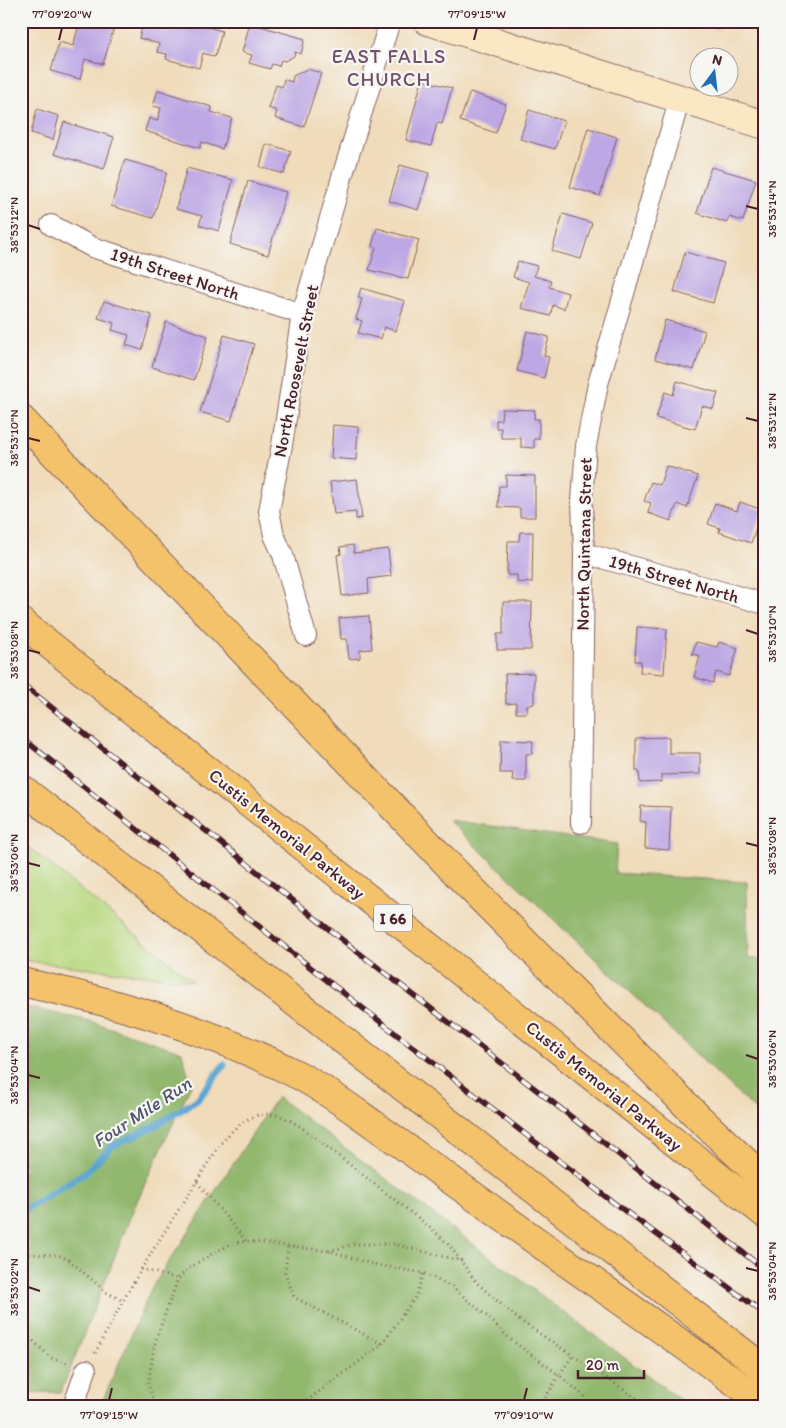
<svg xmlns="http://www.w3.org/2000/svg" width="786" height="1428" font-family="Itim,sans-serif">
	<rect width="100%" height="100%" fill="#f6f6f2"/>
	<filter id="ink" filterUnits="userSpaceOnUse"><feTurbulence type="fractalNoise" baseFrequency=".02" numOctaves="2"/><feDisplacementMap in="SourceGraphic" scale="10" xChannelSelector="R" yChannelSelector="G"/><feConvolveMatrix kernelMatrix="1 2 1 2 8 2 1 2 1" color-interpolation-filters="sRGB"/></filter>
	<filter id="wash" filterUnits="userSpaceOnUse"><feTurbulence type="fractalNoise" baseFrequency=".0096" numOctaves="4" result="noise"/><feDisplacementMap in="SourceGraphic" scale="20" xChannelSelector="R" yChannelSelector="G"/><feGaussianBlur stdDeviation="1.12" result="paint"/><feColorMatrix in="noise" values="0 0 0 0 0 0 0 0 0 0 0 0 0 0 0 0 0 1.4 0 .05"/><feComposite in="paint" operator="in"/></filter>
	<g filter="url(#wash)">
		<rect width="100%" height="100%" fill="#f0dbba"/>
		<polygon fill="#b8d87f" stroke="#817c55" points="21,841 193,981 21,960"/>
		<g fill="#92b86e" stroke="#6e6c4c">
			<polygon points="448,820 617,844 615,873 747,882 748,958 765,960 765,1119"/>
			<polygon points="21,1006 90,1021 182,1052 191,1085 136,1203 61,1392 21,1393 21,1172 27,1169 21,1164"/>
			<polygon points="277,1097 690,1407 100,1407 151,1289"/>
		</g>
		<g fill="none" stroke-linecap="round" stroke-linejoin="round">
			<polyline stroke="#59a4d1" stroke-width="7" points="21,1212 86,1172 112,1146 153,1127 197,1100 224,1065"/>
		</g>
		<g id="blocks">
			<g fill="#bda7e4">
				<polygon points="80,21 116,21 103,64 85,59 80,79 51,71 59,42 73,46"/>
				<polygon points="144,21 186,21 222,31 215,57 203,53 199,68 166,59 167,54 157,52 159,44 139,38"/>
				<polygon points="693,21 720,21 718,29"/>
				<polygon points="250,23 305,39 301,54 295,52 294,56 285,61 281,60 279,66 272,64 270,69 249,63 252,55 242,52"/>
				<polygon points="764,28 765,28 765,50 760,49 762,42 760,41"/>
				<polygon points="307,69 321,73 304,127 275,118 277,111 268,108 276,85 282,87 284,79 292,82 293,76"/>
				<polygon points="422,80 452,88 442,124 437,123 431,146 406,140"/>
				<polygon points="158,90 212,107 211,112 232,118 222,149 202,142 200,148 145,131 149,118 157,121 161,108 153,106"/>
				<polygon points="470,92 506,104 496,133 460,121"/>
				<polygon points="37,109 59,116 53,140 31,133"/>
				<polygon points="529,110 564,121 555,149 520,139"/>
				<polygon points="64,122 114,137 104,169 54,154"/>
				<polygon points="588,128 617,137 600,196 570,187"/>
				<polygon points="266,144 291,151 284,174 260,167"/>
				<polygon points="125,160 167,172 153,218 111,206"/>
				<polygon points="400,165 429,173 418,210 389,201"/>
				<polygon points="711,167 756,180 743,221 729,217 727,223 697,213"/>
				<polygon points="187,168 233,180 219,231 199,225 202,216 176,209"/>
				<polygon points="248,181 286,192 268,255 230,244"/>
				<polygon points="563,214 592,223 581,259 552,251"/>
				<polygon points="377,228 419,240 408,279 369,270 376,248 372,246"/>
				<polygon points="685,252 724,263 713,303 674,292"/>
				<polygon points="518,261 537,266 534,276 551,281 549,287 568,293 564,309 553,305 550,316 521,308 529,282 513,277"/>
				<polygon points="361,288 405,301 396,331 384,327 381,339 358,333 362,321 356,319 362,299 358,298"/>
				<polygon points="104,301 152,315 142,350 126,345 129,335 112,330 114,323 98,318"/>
				<polygon points="665,320 705,331 694,370 655,359"/>
				<polygon points="166,322 208,336 194,380 152,367"/>
				<polygon points="527,331 549,337 544,356 549,357 544,378 517,371"/>
				<polygon points="224,335 254,344 231,421 200,412"/>
				<polygon points="677,381 718,393 713,409 702,406 695,429 656,418 665,392 673,395"/>
				<polygon points="502,409 535,410 534,419 539,419 539,439 534,439 534,448 521,447 521,438 501,438 501,428 496,428 496,420 501,420"/>
				<polygon points="333,425 358,427 356,460 331,458"/>
				<polygon points="666,466 698,476 687,508 677,504 671,521 648,513 651,503 644,501 651,482 660,485"/>
				<polygon points="506,475 535,476 535,517 520,517 520,508 498,507 499,486 506,486"/>
				<polygon points="357,479 362,518 356,519 356,512 334,514 330,482"/>
				<polygon points="740,502 762,510 751,543 719,532 720,528 708,524 715,503 737,511"/>
				<polygon points="520,532 533,532 532,583 517,582 517,575 507,575 508,541 519,541"/>
				<polygon points="353,545 354,553 388,549 391,576 368,579 369,593 342,596 337,555 341,554 340,547"/>
				<polygon points="503,602 532,602 531,650 497,650 497,634 503,634"/>
				<polygon points="369,616 372,649 360,650 360,658 349,659 347,639 341,639 339,618"/>
				<polygon points="637,627 667,629 664,674 640,672 641,661 635,661"/>
				<polygon points="696,642 717,647 719,642 738,648 729,676 716,672 713,683 694,677 700,656 692,654"/>
				<polygon points="761,656 765,656 765,673 757,671"/>
				<polygon points="534,673 534,704 527,705 527,713 516,713 516,703 506,704 505,674"/>
				<polygon points="669,737 669,753 700,753 700,774 661,775 661,782 640,783 639,771 636,771 636,738"/>
				<polygon points="501,740 533,741 532,754 526,754 526,781 512,781 513,773 500,773"/>
				<polygon points="641,806 671,807 669,850 645,848 646,822 640,821"/>
			</g>
		</g>
	</g>
	<g filter="url(#ink)">
		<use href="#blocks" fill-opacity="0" stroke="#84615d" stroke-width="1"/>
		<g fill="none" stroke-linecap="round" stroke-linejoin="round">
			<g stroke="#84615d" stroke-width="22">
				<g id="minor">
					<polyline points="51,225 92,247 302,314"/>
					<polyline points="584,553 765,604"/>
					<polyline points="306,636 283,555 274,535 269,511 282,445 302,314 342,177 390,21"/>
					<polyline points="581,823 584,553 582,501 586,446 598,384 680,98"/>
					<polyline points="73,1407 86,1370"/>
				</g>
			</g>
			<g stroke="#84615d" stroke-width="30">
				<polyline id="secondary" points="428,21 765,125"/>
			</g>
			<g stroke="#84615d" stroke-width="30">
				<g id="motorway">
					<polyline points="21,419 464,881 700,1119 765,1180"/>
					<polyline points="21,622 765,1214"/>
					<polyline points="21,788 765,1370"/>
					<path d="M21,982C117,1002 213,1031 300,1076C326,1090 349,1107 373,1124C411,1151 448,1178 486,1205C578,1272 673,1336 765,1404"/>
				</g>
			</g>
			<g stroke="#84615d" stroke-width="3" stroke-dasharray="1 4" stroke-linecap="butt">
				<polyline points="197,1182 246,1241"/>
				<polyline points="288,1247 285,1272 294,1297 382,1344"/>
				<polyline points="329,1251 355,1244 393,1244 462,1261"/>
				<path d="M21,1259L29,1254L58,1255L69,1260L106,1292L123,1301C143,1265 165,1231 187,1197C198,1180 208,1162 220,1145C228,1134 241,1121 255,1116C277,1109 296,1123 313,1136L431,1228L450,1246L477,1283L519,1320L641,1401L653,1407"/>
				<polyline points="141,1269 178,1279"/>
				<polyline points="26,1334 51,1358 67,1363"/>
				<polyline points="95,1353 123,1301"/>
				<polyline points="572,1357 559,1375 584,1396 594,1407"/>
				<polyline points="156,1407 148,1384 155,1342 178,1279 189,1268 213,1253 232,1244 246,1241 329,1251 372,1264 423,1273 452,1287 488,1317 510,1339 559,1375 540,1407"/>
				<polyline points="225,1407 257,1403 286,1407"/>
				<polyline points="299,1407 382,1344 416,1296 423,1273"/>
			</g>
			<use href="#minor" stroke="#fff" stroke-width="20"/>
			<use href="#secondary" stroke="#fae7c3" stroke-width="28"/>
			<use href="#motorway" stroke="#f3c26a" stroke-width="28"/>
			<g stroke="#4a1f2b" stroke-width="5.5">
				<g id="rail">
					<polyline points="21,683 350,946 560,1108 765,1270"/>
					<polyline points="21,737 324,978 606,1197 765,1314"/>
				</g>
			</g>
			<use href="#rail" stroke="#f6f6f2" stroke-width="4" stroke-dasharray="11" stroke-linecap="butt"/>
		</g>
	</g>
	<path fill="none" stroke="#4a1f2b" stroke-width="2" d="M59,40L62,28M474,40L477,28M746,206L758,209M28,225L40,229M746,418L758,421M28,438L40,441M746,630L758,634M28,650L40,653M746,843L758,846M28,863L40,866M746,1055L758,1059M28,1075L40,1078M746,1268L758,1271M28,1287L40,1291M109,1400L112,1388M524,1400L527,1388"/>
	<g text-anchor="middle" dominant-baseline="central" stroke-width="4.5" stroke-linejoin="round" paint-order="stroke">
		<rect fill="#f6f6f2" stroke="#7e6067" stroke-width="1" x="374" y="904.5" width="38" height="27" rx="4"/>
		<g font-size="16" font-weight="bold" fill="#4a1f2b">
			<text x="393" y="918">I 66</text>
		</g>
		<g font-size="18" fill="#4a1f2b" stroke="#f6f6f2">
			<text transform="translate(175 274) rotate(18)">19th Street North</text>
			<text transform="translate(296 371) rotate(-79)">North Roosevelt Street</text>
			<text transform="translate(584 544) rotate(-89)">North Quintana Street</text>
			<text transform="translate(674 579) rotate(16)">19th Street North</text>
			<text transform="translate(287 834) rotate(39)">Custis Memorial Parkway</text>
			<text transform="translate(604 1086) rotate(39)">Custis Memorial Parkway</text>
		</g>
		<g font-size="19" font-style="italic" fill="#50546d" stroke="#f6f6f2">
			<text transform="translate(142 1112) rotate(-33)">Four Mile Run</text>
		</g>
		<g font-size="20" letter-spacing="1" fill="#724f6c" stroke="#f6f6f2">
			<text x="389" y="56">EAST FALLS<tspan x="389" dy="23">CHURCH</tspan></text>
		</g>
	</g>
	<rect width="786" height="1428" fill="none" stroke="#f6f6f2" stroke-width="55"/>
	<g transform="translate(714 72) rotate(15)"><circle r="24" fill="#f6f6f2" stroke="#b1a0a2"/>
	<path d="M0-4L9 19L0 12L-9 19Z" fill="#1f6fb2"/>
	<text y="-8" font-size="14" font-weight="bold" text-anchor="middle" fill="#4a1f2b">N</text>
	</g>
	<path d="M578 1370v8h66v-8" fill="none" stroke="#4a1f2b" stroke-width="2.5"/>
	<text x="586" y="1370" font-size="15" fill="#4a1f2b" stroke="#f6f6f2" stroke-width="4" paint-order="stroke">20 m</text>
	<rect x="28" y="28" width="730" height="1372" fill="none" stroke="#4a1f2b" stroke-width="2"/>
	<g font-size="12" text-anchor="middle" fill="#4a1f2b">
		<text x="62" y="18">77°09'20"W</text>
		<text x="477" y="18">77°09'15"W</text>
		<text transform="translate(772 209) rotate(-90)" y="4">38°53'14"N</text>
		<text transform="translate(14 225) rotate(-90)" y="4">38°53'12"N</text>
		<text transform="translate(772 421) rotate(-90)" y="4">38°53'12"N</text>
		<text transform="translate(14 438) rotate(-90)" y="4">38°53'10"N</text>
		<text transform="translate(772 634) rotate(-90)" y="4">38°53'10"N</text>
		<text transform="translate(14 650) rotate(-90)" y="4">38°53'08"N</text>
		<text transform="translate(772 846) rotate(-90)" y="4">38°53'08"N</text>
		<text transform="translate(14 863) rotate(-90)" y="4">38°53'06"N</text>
		<text transform="translate(772 1059) rotate(-90)" y="4">38°53'06"N</text>
		<text transform="translate(14 1075) rotate(-90)" y="4">38°53'04"N</text>
		<text transform="translate(772 1271) rotate(-90)" y="4">38°53'04"N</text>
		<text transform="translate(14 1287) rotate(-90)" y="4">38°53'02"N</text>
		<text x="109" y="1419">77°09'15"W</text>
		<text x="524" y="1419">77°09'10"W</text>
	</g>
</svg>
